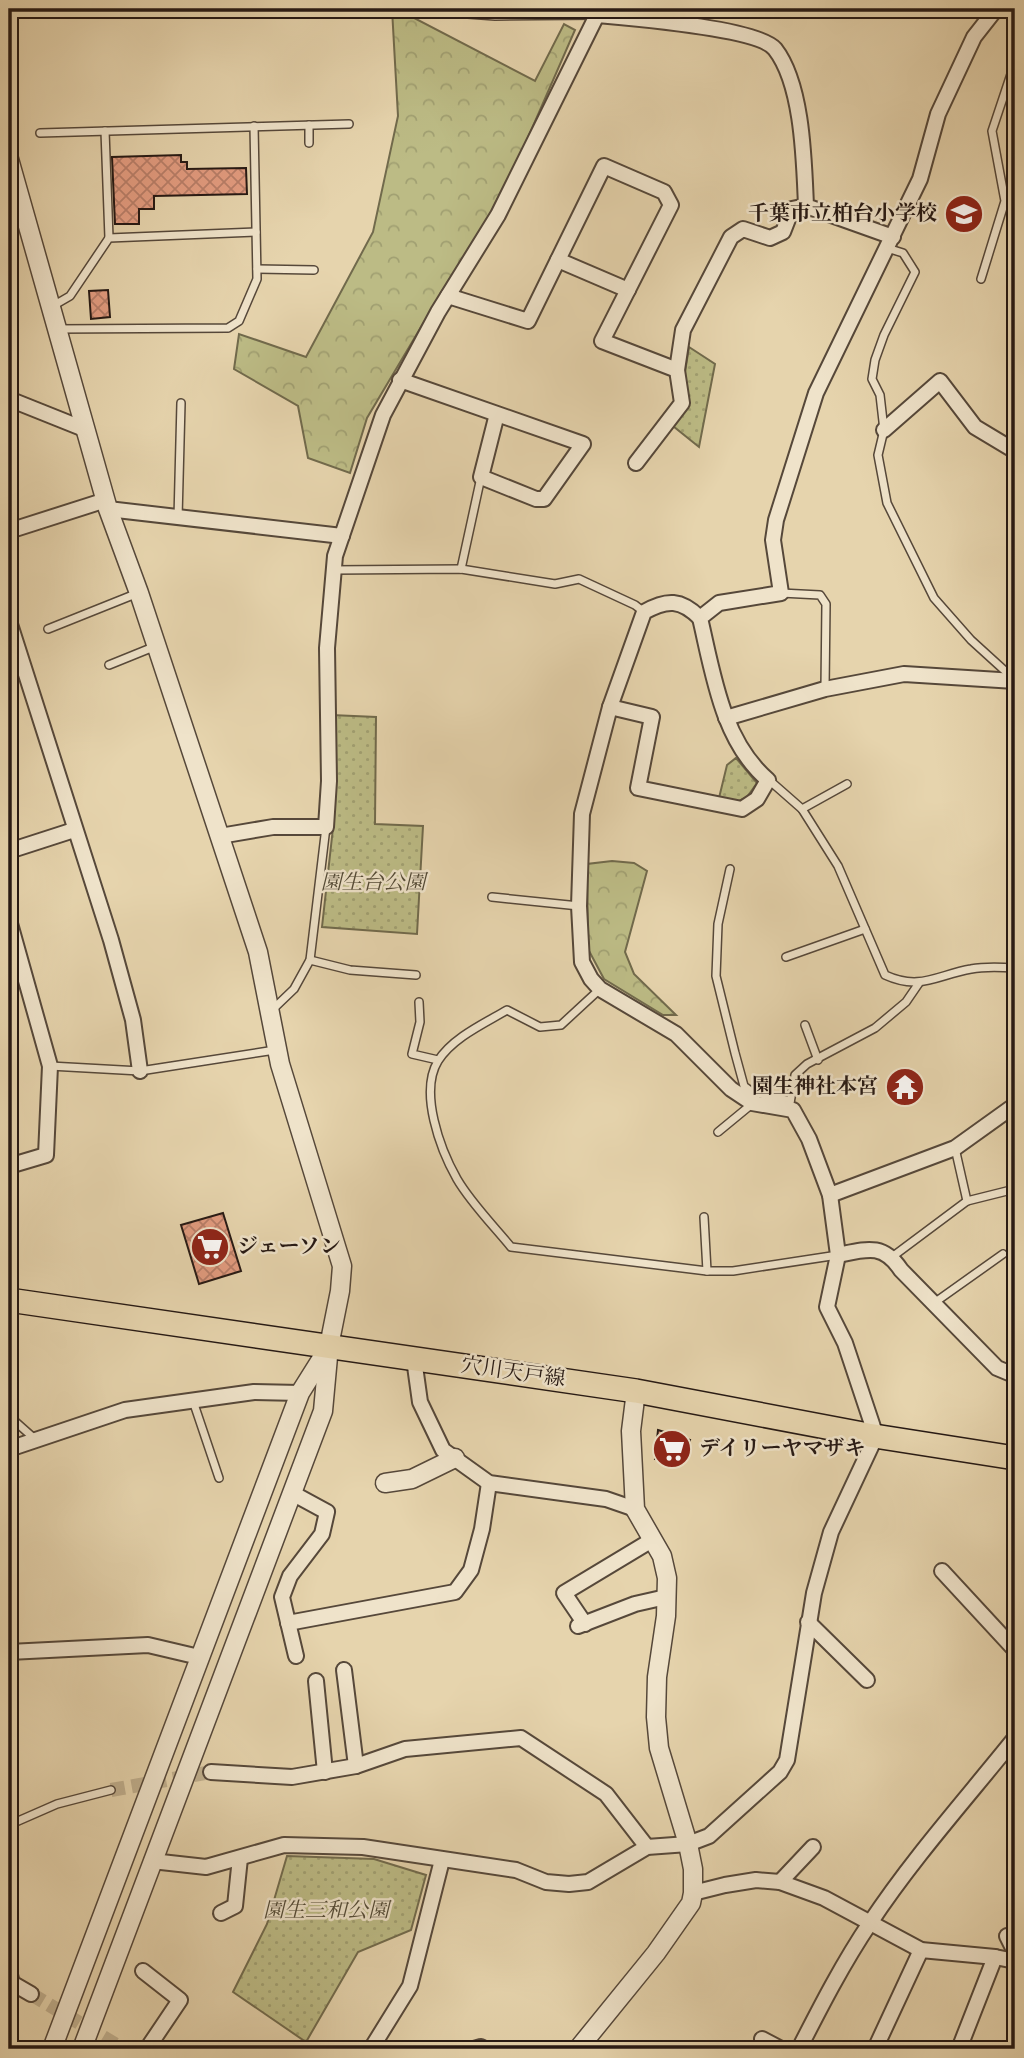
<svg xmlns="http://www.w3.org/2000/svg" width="1024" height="2058" font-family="'IM FELL English','Noto Serif JP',serif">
	<defs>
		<pattern id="forest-crowns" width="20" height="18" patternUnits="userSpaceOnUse" patternTransform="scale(1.75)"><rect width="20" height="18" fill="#bcbb85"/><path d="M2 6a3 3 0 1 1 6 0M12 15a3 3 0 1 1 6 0" fill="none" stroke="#a1a072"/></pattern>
		<pattern id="park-dots" width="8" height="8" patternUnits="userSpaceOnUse" patternTransform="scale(1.75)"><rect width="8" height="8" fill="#bcbb85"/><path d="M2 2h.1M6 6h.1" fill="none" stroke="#a1a072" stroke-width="1.8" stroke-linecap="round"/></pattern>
		<pattern id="building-cross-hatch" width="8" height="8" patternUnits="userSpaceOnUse" patternTransform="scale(1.75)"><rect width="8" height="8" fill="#e39c80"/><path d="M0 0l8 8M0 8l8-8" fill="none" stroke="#b87e68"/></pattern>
	</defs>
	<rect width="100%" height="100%" fill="#e6d4ad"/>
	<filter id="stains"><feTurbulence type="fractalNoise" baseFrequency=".00286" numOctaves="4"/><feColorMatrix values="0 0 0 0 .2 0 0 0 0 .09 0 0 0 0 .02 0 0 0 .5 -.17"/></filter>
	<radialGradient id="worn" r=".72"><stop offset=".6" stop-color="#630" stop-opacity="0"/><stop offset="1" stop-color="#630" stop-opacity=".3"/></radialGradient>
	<g fill="url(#forest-crowns)" stroke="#716a4c" stroke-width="2">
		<polygon points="392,9 397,9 535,81 564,24 575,30 523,149 479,236 449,280 367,418 350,473 308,458 298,406 234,369 239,334 306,357 373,232 398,116"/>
		<polygon points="612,861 634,863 647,871 625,952 634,974 676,1015 663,1015 604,979 588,949 587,864"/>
	</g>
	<g fill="url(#park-dots)" stroke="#716a4c" stroke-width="2">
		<polygon points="689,347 715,364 699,447 673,426 689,406 684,378"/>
		<polygon points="331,715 376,717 375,824 423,826 417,934 322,927 333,828"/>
		<polygon points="736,758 757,783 747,797 737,802 719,798 727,765"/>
		<polygon points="287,1856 374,1859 426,1875 411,1930 358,1952 306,2042 233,1992 267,1924"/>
	</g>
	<g fill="url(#building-cross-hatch)" stroke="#261914" stroke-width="2">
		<polygon points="181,155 181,162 187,162 187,169 246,168 247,194 154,196 154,209 139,209 139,224 115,224 112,157"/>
		<polygon points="108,290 110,317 91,319 89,291"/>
		<polygon points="223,1213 241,1271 199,1284 181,1225"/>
		<polygon points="658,1430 690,1440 684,1460 655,1459"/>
	</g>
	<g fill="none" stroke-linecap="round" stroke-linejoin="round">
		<g stroke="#c0af8e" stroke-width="14" stroke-dasharray="14 7" stroke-linecap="butt">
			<polyline points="111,1790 211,1772"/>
			<polyline points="31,1994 123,2049"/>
		</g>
		<g stroke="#56483a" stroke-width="10">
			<g id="service">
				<polyline points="454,13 495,16 597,15"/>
				<polyline points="105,131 109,238"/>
				<polyline points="40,133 349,124"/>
				<polyline points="309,143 309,125"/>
				<polyline points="887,248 903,253 915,272 884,335 875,360 872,379 880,395 884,430 878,455 887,503 934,598 971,640 1015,680"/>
				<polyline points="257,269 314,270"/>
				<polyline points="981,279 1005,201 992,131 1015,62"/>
				<polyline points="51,307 70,296 109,238 256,232"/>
				<polyline points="57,329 228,328 239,321 257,279 254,126"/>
				<polyline points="178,518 181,403"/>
				<polyline points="461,569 481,477"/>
				<polyline points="333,570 461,569 555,584 579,579 635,605 644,612"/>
				<polyline points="781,593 820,595 826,604 825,688"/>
				<polyline points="48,629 138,593"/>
				<polyline points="109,665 156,646"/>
				<path d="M769,780L802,809L838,866L885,975C920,991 937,975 971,969C986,966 1001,967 1015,968"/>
				<polyline points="802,809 847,784"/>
				<polyline points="730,869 718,924 716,976 735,1053 744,1086 752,1092 790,1101"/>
				<polyline points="492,897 579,906"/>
				<polyline points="786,957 865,929"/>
				<polyline points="310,960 350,970 416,975"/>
				<path d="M600,989L561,1025L540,1027L507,1010C485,1023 452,1038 438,1061C419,1092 440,1149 457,1179C471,1203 493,1225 511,1247L707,1271H733L838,1255"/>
				<polyline points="419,1002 420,1022 412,1054 438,1060"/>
				<polyline points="270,1012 294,989 310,960 326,827"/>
				<polyline points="805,1025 818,1060"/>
				<polyline points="50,1066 140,1071 275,1050"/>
				<polyline points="790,1103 795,1075 807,1064 875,1028 906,1002 919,983"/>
				<polyline points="718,1132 752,1104"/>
				<polyline points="955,1148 967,1201"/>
				<polyline points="704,1217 707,1271"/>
				<polyline points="892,1257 967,1201 1015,1189"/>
				<polyline points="934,1303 1003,1254"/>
				<polyline points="193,1401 219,1478"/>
				<polyline points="9,1416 36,1440"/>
				<polyline points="9,1825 57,1804 111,1790"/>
			</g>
		</g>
		<g stroke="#56483a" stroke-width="18">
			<g id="minor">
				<path d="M597,15C629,18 758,28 775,49C803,85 804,162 806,206L893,237"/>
				<polyline points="558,260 628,290"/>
				<polyline points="448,296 528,321 604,166 664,192 671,205 602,341 677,370 682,403 636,463"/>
				<polyline points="677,370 683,330 731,237 743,229 770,238 783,232 792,209 806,206"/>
				<polyline points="400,380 583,444 544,499 536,499 481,477 497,414"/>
				<polyline points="9,399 84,429"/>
				<polyline points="884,430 940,381 975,427 1015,451"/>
				<polyline points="108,509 342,536"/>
				<polyline points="9,531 106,500"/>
				<polyline points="9,621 111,940 133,1020 140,1071"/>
				<path d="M610,707L652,717L638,788L742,809L757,799L768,780C722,741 713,673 700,618L719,603L781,593L773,540L776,520L816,393L920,179L938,114L974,37L996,9"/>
				<polyline points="726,718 825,689 904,674 1015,681"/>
				<polyline points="220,836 273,827 326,827 329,781 327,648 335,556 383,415 438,312 498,215 600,9"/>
				<polyline points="9,851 74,830"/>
				<polyline points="9,920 50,1066 46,1155 9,1166"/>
				<polyline points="830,1195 955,1148 1015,1105"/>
				<path d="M838,1255C867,1249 883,1243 901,1270L997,1368L1009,1373L1015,1368"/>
				<polyline points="414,1359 420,1402 443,1450 489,1483 606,1499 635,1509"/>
				<polyline points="9,1449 125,1410 254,1392 300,1393"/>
				<polyline points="292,1493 327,1512 322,1534 290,1576 282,1597 296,1656"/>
				<polyline points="942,1571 1015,1650"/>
				<polyline points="808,1622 867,1680"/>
				<polyline points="288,1623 455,1592 471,1570 482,1529 489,1483"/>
				<polyline points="585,1624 564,1593 652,1540"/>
				<polyline points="578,1626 635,1604 666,1597"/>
				<polyline points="9,1652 148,1645 199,1657"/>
				<polyline points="344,1670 356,1766"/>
				<polyline points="316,1681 325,1772"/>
				<polyline points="211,1772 292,1777 356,1766 405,1749 521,1738 606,1794 647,1847"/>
				<path d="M152,1861L206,1867L284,1845L363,1847L516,1870L546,1882L569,1884L588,1882L647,1847L688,1844L709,1836L780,1772L787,1760L814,1593L831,1532L876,1436L845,1343L827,1307L838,1255L830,1195L809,1139L793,1110L752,1103L731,1089L676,1034L600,989L591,979L582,962L579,906L582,814L610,707L644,612C667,599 681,599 700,618"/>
				<polyline points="780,1882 813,1847"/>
				<polyline points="693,1893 725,1885 756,1880 780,1882 824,1898 921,1950 995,1957 1015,1961"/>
				<polyline points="221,1913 235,1906 240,1858"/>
				<polyline points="1007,1936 1015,1952"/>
				<polyline points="9,1971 12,1983 31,1994"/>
				<polyline points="143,1971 180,2000 147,2049"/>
				<polyline points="762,2039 781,2049"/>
				<polyline points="371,2049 410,1986 442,1860"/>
				<polyline points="474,2049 481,2047 484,2049"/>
				<path d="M799,2049C821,2006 843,1963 870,1923C913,1858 966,1799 1015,1738"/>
				<polyline points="875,2049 921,1950"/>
				<polyline points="959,2049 995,1957"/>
			</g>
		</g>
		<g stroke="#56483a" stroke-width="21">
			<g id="tertiary">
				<polyline points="9,159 108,509 139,593 258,952 280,1064 342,1266 340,1291 329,1346 323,1411 82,2049"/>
				<polyline points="385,1483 412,1479 455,1458"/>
				<polyline points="52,2049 300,1393 327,1350"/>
				<polyline points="578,2049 656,1953 691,1903 693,1893 693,1869 688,1844 659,1748 656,1717 657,1677 666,1616 667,1578 662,1556 635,1509 631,1431 636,1391"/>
			</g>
		</g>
		<g stroke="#261914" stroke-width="26">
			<polyline id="primary" points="9,1300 636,1391 868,1435 1015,1458"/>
		</g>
		<use href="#service" stroke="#efe3ca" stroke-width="7"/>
		<use href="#minor" stroke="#efe3ca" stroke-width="14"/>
		<use href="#tertiary" stroke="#efe3ca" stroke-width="18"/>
		<use href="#primary" stroke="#e6d4ad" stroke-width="23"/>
	</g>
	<defs>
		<g id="school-disc" transform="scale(2.0125)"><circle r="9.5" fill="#8f2418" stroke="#efe3ca"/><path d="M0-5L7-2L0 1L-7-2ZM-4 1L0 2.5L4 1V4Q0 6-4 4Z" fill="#fff"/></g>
		<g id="temple-disc" transform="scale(2.0125)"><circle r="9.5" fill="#8f2418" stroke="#efe3ca"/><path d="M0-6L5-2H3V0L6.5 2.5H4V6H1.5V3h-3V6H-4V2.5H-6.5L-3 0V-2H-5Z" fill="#fff"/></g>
		<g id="supermarket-disc" transform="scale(2.0125)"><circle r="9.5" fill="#8f2418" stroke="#efe3ca"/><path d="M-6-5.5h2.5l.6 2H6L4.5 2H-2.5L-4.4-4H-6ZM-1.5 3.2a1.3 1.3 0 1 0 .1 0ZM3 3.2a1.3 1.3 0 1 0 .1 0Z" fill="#fff"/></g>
	</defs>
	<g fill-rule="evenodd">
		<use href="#school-disc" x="964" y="214"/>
		<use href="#temple-disc" x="905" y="1087"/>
		<use href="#supermarket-disc" x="210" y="1247"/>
		<use href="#supermarket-disc" x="672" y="1449"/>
	</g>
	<g text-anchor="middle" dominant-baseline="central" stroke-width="5" stroke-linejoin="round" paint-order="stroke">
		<g font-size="21" font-weight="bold" fill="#261914" stroke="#efe3ca" text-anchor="end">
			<text x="937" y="214">千葉市立柏台小学校</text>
			<text x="878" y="1087">園生神社本宮</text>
			<text x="237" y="1247" text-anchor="start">ジェーソン</text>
			<text x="699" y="1449" text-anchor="start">デイリーヤマザキ</text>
		</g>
		<g font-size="21" font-style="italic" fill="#534a36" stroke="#efe3ca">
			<text x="373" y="883">園生台公園</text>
			<text x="326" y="1911">園生三和公園</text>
		</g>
		<g font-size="21" fill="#261914" stroke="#efe3ca">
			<text transform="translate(513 1373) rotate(8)">穴川天戸線</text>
		</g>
	</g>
	<rect width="1024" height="2058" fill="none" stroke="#e6d4ad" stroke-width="35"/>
	<rect x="10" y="10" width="1003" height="2037" fill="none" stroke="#261914" stroke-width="3.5"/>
	<rect x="18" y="18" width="989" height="2023" fill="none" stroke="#261914" stroke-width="2"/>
	<rect width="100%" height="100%" filter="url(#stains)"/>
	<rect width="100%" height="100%" fill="url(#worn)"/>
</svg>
